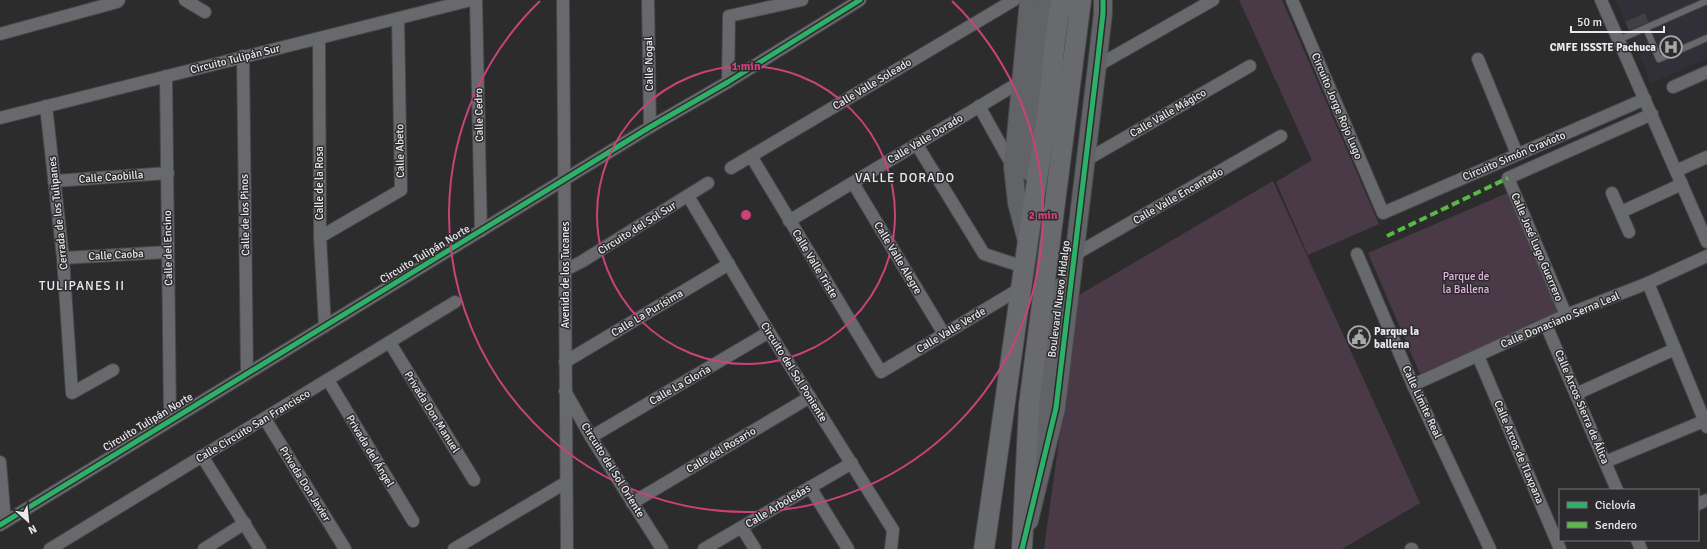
<svg xmlns="http://www.w3.org/2000/svg" width="1707" height="549" font-family="Signika,sans-serif">
	<rect width="100%" height="100%" fill="#2c2c2d"/>
	<polygon fill="#312f37" points="1616,0 1707,0 1707,59 1651,83"/>
	<g fill="#4a3a48">
		<polygon points="1239,0 1282,0 1379,224 1308,255 1276,182 1312,160"/>
		<polygon points="1273,181 1420,503 1342,549 1044,549 1079,295"/>
		<polygon points="1512,191 1564,312 1420,374 1368,253"/>
	</g>
	<polygon fill="#414142" points="1645,13 1648,22 1629,30 1625,22"/>
	<g fill="none" stroke-linecap="round" stroke-linejoin="round">
		<g stroke="#474748" stroke-width="8">
			<g id="lane">
				<polyline points="1646,28 1659,59 1707,38"/>
				<polyline points="1618,40 1707,1"/>
			</g>
		</g>
		<g stroke="#474748" stroke-width="14">
			<g id="street">
				<polyline points="185,0 205,12"/>
				<polyline points="476,0 481,231"/>
				<polyline points="563,0 567,549"/>
				<polyline points="648,0 650,127"/>
				<polyline points="1292,0 1383,213 1645,99"/>
				<polyline points="1601,0 1707,242"/>
				<polyline points="0,34 117,2 119,0"/>
				<polyline points="319,39 320,237 325,326"/>
				<polyline points="243,56 247,373"/>
				<polyline points="1478,59 1517,154"/>
				<polyline points="1097,66 1213,0"/>
				<polyline points="166,76 170,419"/>
				<polyline points="728,82 729,16 802,0"/>
				<polyline points="1673,87 1707,72"/>
				<polyline points="46,106 63,258 72,393 113,370"/>
				<polyline points="979,106 1013,167"/>
				<polyline points="0,118 471,0"/>
				<polyline points="917,145 984,254 1024,267"/>
				<polyline points="751,156 881,372 1021,288"/>
				<polyline points="1086,160 1250,66"/>
				<polyline points="731,168 1014,0"/>
				<polyline points="1676,171 1707,157"/>
				<polyline points="54,181 168,173"/>
				<polyline points="853,183 944,334"/>
				<polyline points="1612,193 1629,232"/>
				<polyline points="688,196 769,332 893,530 891,549"/>
				<polyline points="1621,212 1682,184"/>
				<polyline points="789,221 1020,82"/>
				<polyline points="320,237 401,190 398,19"/>
				<polyline points="1357,254 1413,385 1490,549"/>
				<polyline points="1074,255 1281,136"/>
				<polyline points="63,258 168,252"/>
				<polyline points="565,270 581,262 708,183"/>
				<polyline points="1648,283 1707,427"/>
				<polyline points="1566,315 1508,178 1652,114"/>
				<polyline points="1546,325 1617,490"/>
				<polyline points="390,343 474,480"/>
				<polyline points="1478,356 1560,549"/>
				<polyline points="565,362 729,264"/>
				<polyline points="328,380 413,521"/>
				<polyline points="1413,385 1566,315 1648,283 1707,256"/>
				<polyline points="565,391 591,437 662,549"/>
				<polyline points="1576,394 1675,349"/>
				<polyline points="265,419 345,549"/>
				<polyline points="591,437 769,332"/>
				<polyline points="202,456 260,549"/>
				<polyline points="0,462 5,522"/>
				<polyline points="1605,462 1704,421"/>
				<polyline points="810,487 848,549"/>
				<polyline points="632,503 810,397"/>
				<polyline points="1698,504 1707,500"/>
				<polyline points="0,525 650,127 728,82 860,0"/>
				<polyline points="742,528 755,549"/>
				<polyline points="1637,540 1641,549"/>
				<polyline points="50,549 455,302"/>
				<polyline points="204,549 245,523"/>
				<polyline points="454,549 565,483"/>
				<polyline points="704,549 852,463"/>
				<polyline points="1411,549 1412,549"/>
			</g>
		</g>
		<g stroke="#474748" stroke-width="20">
			<g id="secondary">
				<polyline points="1030,172 1034,106 1047,0"/>
				<polyline points="1027,241 1017,203 1013,167 1029,0"/>
				<polyline points="1037,445 1058,288"/>
				<polyline points="1029,521 1056,408 1097,66 1103,13 1103,0"/>
			</g>
		</g>
		<g stroke="#474748" stroke-width="22">
			<g id="primary">
				<path d="M984,549C1005,407 1023,265 1046,123C1053,82 1052,40 1062,0"/>
				<polyline points="1022,549 1029,405 1081,0"/>
			</g>
		</g>
		<use href="#lane" stroke="#68696d" stroke-width="6"/>
		<use href="#street" stroke="#68696d" stroke-width="12"/>
		<use href="#secondary" stroke="#626366" stroke-width="18"/>
		<use href="#primary" stroke="#686a6e" stroke-width="20"/>
		<polyline stroke="#58b947" stroke-width="4" stroke-dasharray="8 4" stroke-linecap="butt" points="1387,236 1508,178"/>
		<g stroke="#2c2b2e" stroke-width="8">
			<g id="cycleway">
				<polyline points="0,525 650,127 728,82 860,0"/>
				<polyline points="1022,549 1056,408 1097,66 1103,13 1103,0"/>
			</g>
		</g>
		<use href="#cycleway" stroke="#2db169" stroke-width="5"/>
	</g>
	<g fill="none" stroke="#ca4278" stroke-width="2">
		<circle cx="746" cy="215" r="149"/>
		<path d="M952 1A297 297 0 1 1 540 1"/>
	</g>
	<defs>
		<g id="hospital-ring" transform="scale(1.15)"><circle r="9.5" fill="#2c2b2e" stroke="#a8a8a9" stroke-width="1.5"/><path d="M-5-5h3v3.5h4V-5h3V5h-3V1.5h-4V5h-3Z" fill="#a8a8a9"/></g>
		<g id="civic-ring" transform="scale(1.15)"><circle r="9.5" fill="#2c2b2e" stroke="#a8a8a9" stroke-width="1.5"/><path d="M-.6-6.5H3V-4.5H.6V-3L4-1V1h2V6H-6V1h2V-1L-.6-3ZM-1.2 2.5V6h2.4V2.5Z" fill="#a8a8a9"/></g>
	</defs>
	<g fill-rule="evenodd">
		<use href="#hospital-ring" x="1671" y="47"/>
		<use href="#civic-ring" x="1359" y="337"/>
	</g>
	<g text-anchor="middle" dominant-baseline="central" stroke-width="3" stroke-linejoin="round" paint-order="stroke">
		<g font-size="11" font-weight="bold" fill="#eaeaec" stroke="#2c2b2e" text-anchor="end">
			<text x="1656" y="47">CMFE ISSSTE Pachuca</text>
			<text x="1374" y="331" text-anchor="start">Parque la<tspan x="1374" dy="13">ballena</tspan></text>
		</g>
		<g font-size="11" fill="#eaeaec" stroke="#2c2b2e">
			<text transform="translate(235 59) rotate(-14)">Circuito Tulipán Sur</text>
			<text transform="translate(649 64) rotate(-91)">Calle Nogal</text>
			<text transform="translate(872 84) rotate(-31)">Calle Valle Soleado</text>
			<text transform="translate(1337 106) rotate(67)">Circuito Jorge Rojo Lugo</text>
			<text transform="translate(1168 113) rotate(-30)">Calle Valle Mágico</text>
			<text transform="translate(479 115) rotate(-91)">Calle Cedro</text>
			<text transform="translate(925 139) rotate(-31)">Calle Valle Dorado</text>
			<text transform="translate(400 151) rotate(-91)">Calle Abeto</text>
			<text transform="translate(1514 156) rotate(-23)">Circuito Simón Cravioto</text>
			<text transform="translate(111 177) rotate(-4)">Calle Caobilla</text>
			<text transform="translate(319 183) rotate(-90)">Calle de la Rosa</text>
			<text transform="translate(1178 196) rotate(-30)">Calle Valle Encantado</text>
			<text transform="translate(58 213) rotate(-96)">Cerrada de los Tulipanes</text>
			<text transform="translate(245 215) rotate(-91)">Calle de los Pinos</text>
			<text transform="translate(637 228) rotate(-32)">Circuito del Sol Sur</text>
			<text transform="translate(1537 247) rotate(67)">Calle José Lugo Guerrero</text>
			<text transform="translate(168 248) rotate(-91)">Calle del Encino</text>
			<text transform="translate(425 254) rotate(-31)">Circuito Tulipán Norte</text>
			<text transform="translate(116 255) rotate(-3)">Calle Caoba</text>
			<text transform="translate(898 258) rotate(59)">Calle Valle Alegre</text>
			<text transform="translate(815 264) rotate(59)">Calle Valle Triste</text>
			<text transform="translate(565 275) rotate(-90)">Avenida de los Tucanes</text>
			<text transform="translate(1059 299) rotate(-83)">Boulevard Nuevo Hidalgo</text>
			<text transform="translate(647 313) rotate(-31)">Calle La Purísima</text>
			<text transform="translate(1560 320) rotate(-23)">Calle Donaciano Serna Leal</text>
			<text transform="translate(951 330) rotate(-31)">Calle Valle Verde</text>
			<text transform="translate(794 372) rotate(58)">Circuito del Sol Poniente</text>
			<text transform="translate(680 385) rotate(-30)">Calle La Gloria</text>
			<text transform="translate(1422 402) rotate(65)">Calle Límite Real</text>
			<text transform="translate(1582 407) rotate(67)">Calle Arcos Sierra de Álica</text>
			<text transform="translate(432 412) rotate(58)">Privada Don Manuel</text>
			<text transform="translate(148 422) rotate(-31)">Circuito Tulipán Norte</text>
			<text transform="translate(253 426) rotate(-31)">Calle Circuito San Francisco</text>
			<text transform="translate(721 450) rotate(-31)">Calle del Rosario</text>
			<text transform="translate(370 451) rotate(59)">Privada del Ángel</text>
			<text transform="translate(1519 452) rotate(67)">Calle Arcos de Tlaxpana</text>
			<text transform="translate(613 470) rotate(58)">Circuito del Sol Oriente</text>
			<text transform="translate(305 484) rotate(58)">Privada Don Javier</text>
			<text transform="translate(778 506) rotate(-31)">Calle Arboledas</text>
		</g>
		<g font-size="11" fill="#e3b4dc" stroke="#2c2b2e">
			<text x="1466" y="276">Parque de<tspan x="1466" dy="13">la Ballena</tspan></text>
		</g>
		<g font-size="13" letter-spacing="1" fill="#eaeaec" stroke="#2c2b2e">
			<text x="905" y="178">VALLE DORADO</text>
			<text x="82" y="286">TULIPANES II</text>
		</g>
	</g>
	<circle cx="746" cy="215" r="6" fill="#ca4278" stroke="#2c2b2e" stroke-width="2"/>
	<g font-size="12" text-anchor="middle" font-weight="bold" fill="#ca4278" stroke="#2c2b2e" stroke-width="3" stroke-linejoin="round" paint-order="stroke">
		<text x="746" y="70">1 min</text>
		<text x="1043" y="219">2 min</text>
	</g>
	<rect x="1559" y="489" width="140" height="52" fill="#2c2b2e" stroke="#78777a"/>
	<rect x="1567" y="502" width="20" height="6" fill="#2db169" stroke="#78777a"/>
	<text x="1595" y="509" font-size="12" fill="#eaeaec">Ciclovía</text>
	<rect x="1567" y="522" width="20" height="6" fill="#58b947" stroke="#78777a"/>
	<text x="1595" y="529" font-size="12" fill="#eaeaec">Sendero</text>
	<g transform="translate(28 521) rotate(153)" stroke="#2c2b2e" stroke-width="3" paint-order="stroke">
	<path d="M0-3L7 15L0 10L-7 15Z" fill="#eaeaec"/>
	<text y="-6" font-size="11" font-weight="bold" text-anchor="middle" fill="#eaeaec">N</text>
	</g>
	<path d="M1571 26v6h93v-6" fill="none" stroke="#eaeaec" stroke-width="2"/>
	<text x="1577" y="26" font-size="12" fill="#eaeaec" stroke="#2c2b2e" stroke-width="3" paint-order="stroke">50 m</text>
</svg>
